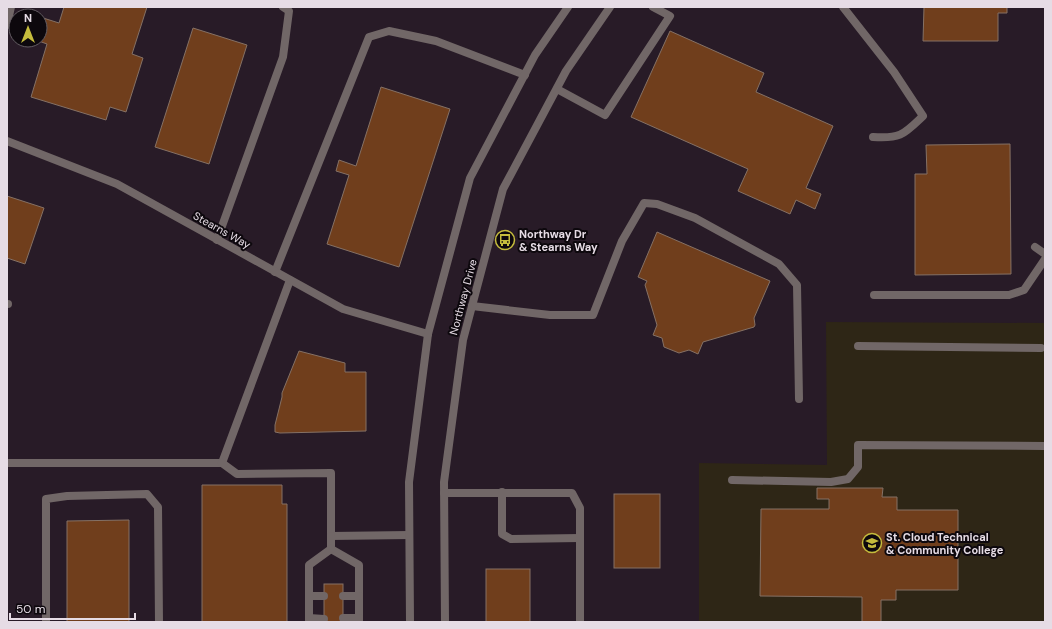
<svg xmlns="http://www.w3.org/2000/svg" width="1052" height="629" font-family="'DM Sans',sans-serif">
	<rect width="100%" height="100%" fill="#281b27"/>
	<polygon fill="#2e2616" points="826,322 1045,323 1045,622 699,622 699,463 827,465"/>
	<g fill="#703e1c" stroke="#857165">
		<polygon points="64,7 147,7 132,54 143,58 126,112 110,107 106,120 31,97 47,44 36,40 40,40 40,17 59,23"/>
		<polygon points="924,7 1007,7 1007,13 998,13 998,41 923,41"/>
		<polygon points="193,28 247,45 209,164 155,147"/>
		<polygon points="670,31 764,73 756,92 833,126 806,188 821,194 815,209 796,200 790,214 738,191 748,169 631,117"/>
		<polygon points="381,87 450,109 399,267 327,244 349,175 336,171 339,160 356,166"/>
		<polygon points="1010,144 1011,274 915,275 915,174 927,174 926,145"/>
		<polygon points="7,196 44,208 25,264 7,258"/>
		<polygon points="657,232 770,281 754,318 755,325 754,327 703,342 698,354 689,350 679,353 664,347 662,338 653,335 657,325 645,285 647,281 638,277"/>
		<polygon points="299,351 345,363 345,372 366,372 366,431 280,433 275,432 275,425 282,397 282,393"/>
		<polygon points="202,485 282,485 282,504 287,504 287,622 202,622"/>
		<polygon points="817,488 883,488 882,497 897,497 897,510 958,510 958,590 896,590 896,600 881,600 881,622 862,622 862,597 760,596 761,509 829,509 829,499 817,499"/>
		<rect x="614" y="494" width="46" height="74"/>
		<polygon points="129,520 129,622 67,622 67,521"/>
		<rect x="486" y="569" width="44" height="53"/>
		<rect x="324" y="584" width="19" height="38"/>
	</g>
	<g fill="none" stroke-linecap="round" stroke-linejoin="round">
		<g stroke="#716767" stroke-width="8">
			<path d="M843,7L894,72L923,116C904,134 901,139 873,137"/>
			<polyline points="7,25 11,7"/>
			<polyline points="557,89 605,115 670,16 653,7"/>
			<polyline points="217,240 283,57 289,11 283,7"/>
			<polyline points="1035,247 1045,254"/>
			<polyline points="275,272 369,37 389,31 436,41 525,75"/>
			<polyline points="874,295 1009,295 1024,290 1045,259"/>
			<polyline points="7,304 8,304"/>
			<polyline points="472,306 550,315 593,315 622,241 644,203 657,204 695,218 779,264 797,285 799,399"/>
			<polyline points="858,346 1041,348"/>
			<polyline points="7,463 222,463 290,280"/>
			<polyline points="222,463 237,474 331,473 331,536 409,535"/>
			<polyline points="732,480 831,482 848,479 858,467 858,445 1045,446"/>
			<polyline points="502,492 502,534 511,539 580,538"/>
			<polyline points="444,493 572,493 580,508 580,622"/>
			<polyline points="331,536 331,549 359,565 359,622"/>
			<polyline points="309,596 324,596"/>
			<polyline points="343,596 359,596"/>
			<polyline points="309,618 324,619"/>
			<polyline points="343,618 359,618"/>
			<polyline points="46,622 46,499 67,496 147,494 158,507 159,622"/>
			<polyline points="309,622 309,565 331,549"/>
		</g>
		<polyline stroke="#716767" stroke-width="8" points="7,141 117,184 343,309 428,334"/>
		<g stroke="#716767" stroke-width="8">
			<polyline points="410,622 409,482 428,334 470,178 535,55 568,7"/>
			<polyline points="445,622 444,482 463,340 503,189 566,71 610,7"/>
		</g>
	</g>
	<defs>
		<g id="bus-ring" transform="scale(1)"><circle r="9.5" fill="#0d080d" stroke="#c5bc3d" stroke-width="1.5"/><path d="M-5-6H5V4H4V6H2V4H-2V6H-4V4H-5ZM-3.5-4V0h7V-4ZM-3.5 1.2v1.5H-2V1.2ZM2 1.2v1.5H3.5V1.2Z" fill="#c5bc3d"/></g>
		<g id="university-ring" transform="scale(1)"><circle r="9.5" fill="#0d080d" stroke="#c5bc3d" stroke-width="1.5"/><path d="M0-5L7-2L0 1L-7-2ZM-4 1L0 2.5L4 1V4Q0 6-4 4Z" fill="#c5bc3d"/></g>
	</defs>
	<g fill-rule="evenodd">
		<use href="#bus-ring" x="505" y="240"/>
		<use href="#university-ring" x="872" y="543"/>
	</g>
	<g text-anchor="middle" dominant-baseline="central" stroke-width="4" stroke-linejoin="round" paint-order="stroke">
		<g font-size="11" fill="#e6dce5" stroke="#0d080d">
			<text transform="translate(222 230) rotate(29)">Stearns Way</text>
			<text transform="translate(463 297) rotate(-75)">Northway Drive</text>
		</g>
		<g font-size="11" font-weight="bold" fill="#e6dce5" stroke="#0d080d" text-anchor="start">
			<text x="519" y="234">Northway Dr<tspan x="519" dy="13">&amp; Stearns Way</tspan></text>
			<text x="886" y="537">St. Cloud Technical<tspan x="886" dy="13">&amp; Community College</tspan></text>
		</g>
	</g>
	<rect width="1052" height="629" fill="none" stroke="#e6dce5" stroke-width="16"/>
	<g transform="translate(28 28)"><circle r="19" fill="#0d080d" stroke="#645d63"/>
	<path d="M0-3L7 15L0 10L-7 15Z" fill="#c5bc3d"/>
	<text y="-6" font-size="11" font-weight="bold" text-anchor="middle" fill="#e6dce5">N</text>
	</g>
	<path d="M10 613v6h125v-6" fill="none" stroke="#e6dce5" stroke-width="2"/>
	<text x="16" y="613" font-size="12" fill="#e6dce5" stroke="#0d080d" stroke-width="3" paint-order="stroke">50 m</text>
</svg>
